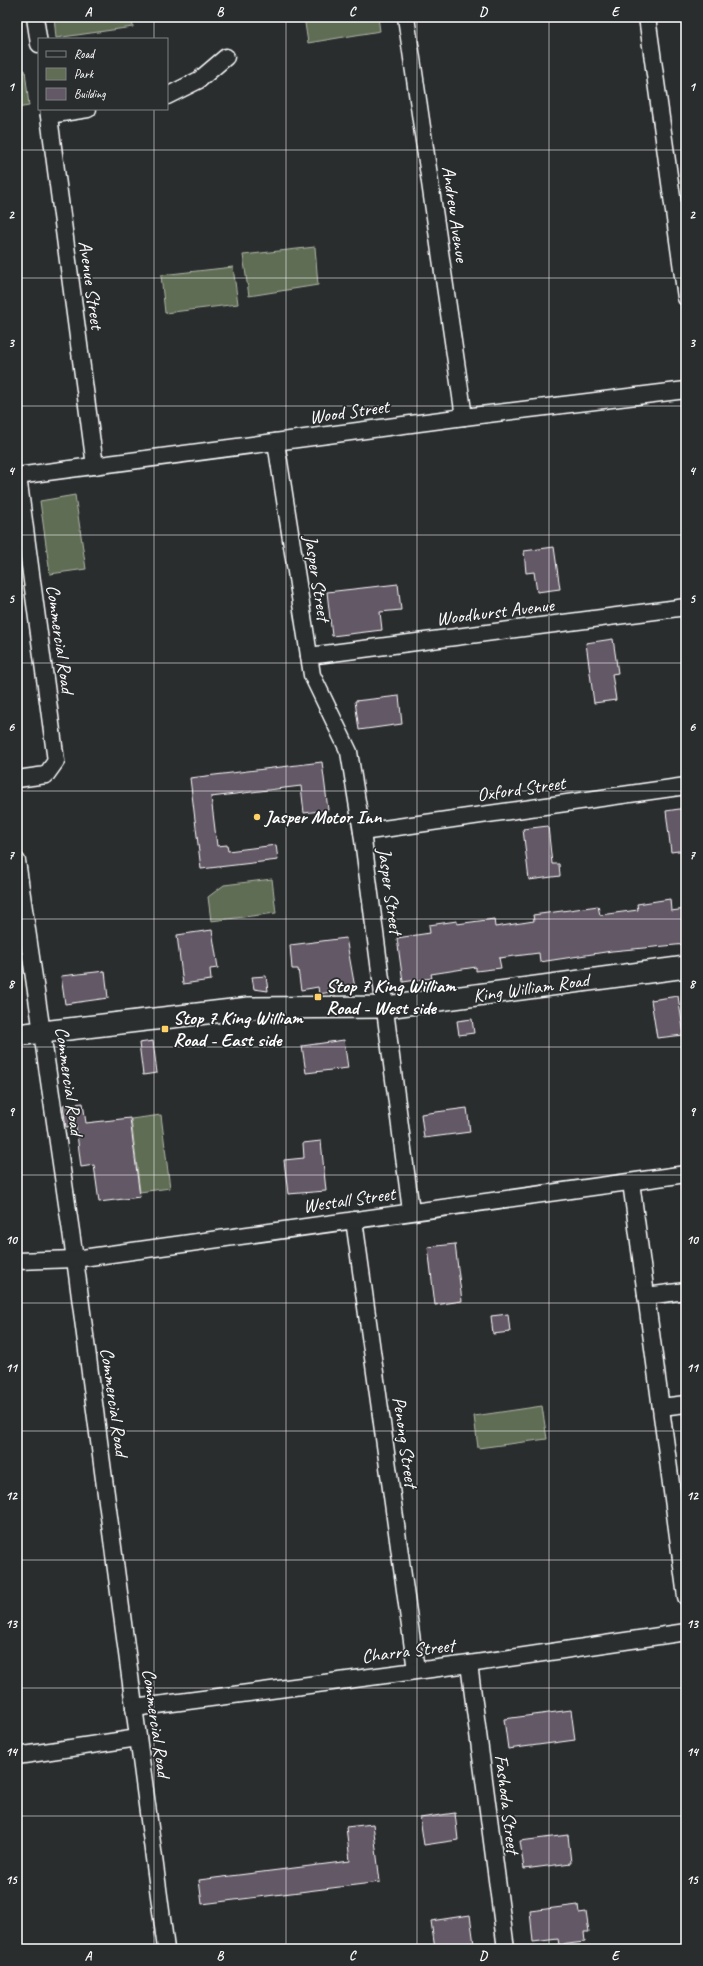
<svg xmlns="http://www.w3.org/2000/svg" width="703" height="1966" font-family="Caveat,sans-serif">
	<rect width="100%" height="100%" fill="#2a2d2e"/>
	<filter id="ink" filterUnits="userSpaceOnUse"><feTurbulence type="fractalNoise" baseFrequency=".025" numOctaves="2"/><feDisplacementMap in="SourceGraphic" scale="8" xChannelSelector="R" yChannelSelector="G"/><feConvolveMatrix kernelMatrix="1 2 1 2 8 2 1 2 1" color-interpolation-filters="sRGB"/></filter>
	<g filter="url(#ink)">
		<g fill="#616d54" stroke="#b0b6aa">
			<polygon points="54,17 132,17 133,27 56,38"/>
			<polygon points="304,17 378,17 380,31 308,43"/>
			<polygon points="25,70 29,106 17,108 17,71"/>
			<polygon points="315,247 318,285 249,296 243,255"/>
			<polygon points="233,267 238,304 165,313 161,275"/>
			<polygon points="75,495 86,569 50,574 40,501"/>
			<polygon points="272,879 276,913 211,921 208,897 224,885"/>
			<polygon points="161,1115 170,1188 140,1192 131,1119"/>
			<polygon points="542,1406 547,1439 478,1448 474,1416"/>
		</g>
		<g fill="#635866" stroke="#fff">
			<polygon points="554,547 560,589 537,592 534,572 526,573 524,551"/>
			<polygon points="398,584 401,610 380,612 382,630 332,636 327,592"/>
			<polygon points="613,639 618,673 612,674 616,700 594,703 586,643"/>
			<polygon points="399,696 402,724 359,730 355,701"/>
			<polygon points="322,762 328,810 304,813 301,786 211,797 217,846 227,845 228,851 276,845 278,860 201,869 190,778"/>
			<polygon points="686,808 686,850 671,852 666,811"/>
			<polygon points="548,826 552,864 559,864 560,876 529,880 523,829"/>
			<polygon points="670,899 671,911 686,909 686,944 612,951 540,962 539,953 499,958 501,968 476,971 476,967 431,974 432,978 403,982 397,938 430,933 429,925 457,921 457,924 494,919 495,927 534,921 533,915 598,906 600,915 638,910 637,904"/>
			<polygon points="212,930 218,968 210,969 211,980 183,984 177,935"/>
			<polygon points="346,938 355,988 319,994 318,987 301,990 298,969 292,969 290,945"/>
			<polygon points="105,971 108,998 65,1004 61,976"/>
			<polygon points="266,976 268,991 254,989 252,977"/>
			<polygon points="678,996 684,1035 657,1038 651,1000"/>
			<polygon points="472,1019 474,1033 459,1035 457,1021"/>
			<polygon points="344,1040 348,1068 306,1073 302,1046"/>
			<polygon points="153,1041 157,1073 143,1075 139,1043"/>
			<polygon points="83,1103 86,1123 130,1118 140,1197 99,1202 94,1165 81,1167 76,1126 66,1127 63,1105"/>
			<polygon points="467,1108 470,1132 424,1138 421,1114"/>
			<polygon points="321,1141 326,1191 288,1194 284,1160 304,1158 303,1143"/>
			<polygon points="455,1244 462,1301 435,1305 428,1247"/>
			<polygon points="508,1314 510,1332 493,1334 491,1316"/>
			<polygon points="571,1710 575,1740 508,1749 504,1719"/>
			<polygon points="455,1813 458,1840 424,1845 420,1818"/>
			<polygon points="373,1824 380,1882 202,1904 199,1880 350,1861 346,1827"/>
			<polygon points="568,1835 571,1863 524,1869 520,1841"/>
			<polygon points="578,1905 579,1913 586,1912 589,1932 584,1932 585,1942 559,1945 558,1939 533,1942 530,1911"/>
			<polygon points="470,1915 474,1944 435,1949 431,1921"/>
		</g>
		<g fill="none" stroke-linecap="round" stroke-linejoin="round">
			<g stroke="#fff" stroke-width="19">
				<g id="minor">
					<polyline points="35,17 39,44"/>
					<polyline points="406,17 464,417"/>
					<polyline points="647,17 686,298"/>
					<polyline points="167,96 199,80 226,57"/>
					<polyline points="48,109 95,466"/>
					<polyline points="49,115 88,109"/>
					<polyline points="276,442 312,675 349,752 362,832 411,1211"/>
					<polyline points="17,476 464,417 686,390"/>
					<polyline points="309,656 686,607"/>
					<polyline points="17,779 46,775 56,761 18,476"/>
					<polyline points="362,832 686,786"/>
					<polyline points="17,861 75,1259 166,1949"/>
					<polyline points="631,1182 686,1597"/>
					<polyline points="354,1220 416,1670"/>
					<polyline points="17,1261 75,1259 686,1174"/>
					<polyline points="646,1296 686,1291"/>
					<polyline points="661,1407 686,1404"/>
					<polyline points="469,1664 506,1949"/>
					<polyline points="134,1708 469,1664 686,1632"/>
					<polyline points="17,1756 138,1738"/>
				</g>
			</g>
			<g stroke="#fff" stroke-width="24">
				<polyline id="major" points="17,1035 249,1008 386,1007 686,967"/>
			</g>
			<use href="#minor" stroke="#2a2d2e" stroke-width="16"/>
			<use href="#major" stroke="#2a2d2e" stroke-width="21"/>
		</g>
	</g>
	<path fill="none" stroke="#fff" stroke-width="1" stroke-opacity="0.55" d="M154,17V39M286,17V1949M417,17V1949M549,17V1949M154,109V1949M17,150H686M17,278H686M17,406H686M17,535H686M17,663H686M17,791H686M17,919H686M17,1047H686M17,1175H686M17,1303H686M17,1431H686M17,1560H686M17,1688H686M17,1816H686"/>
	<g fill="#ffd166" stroke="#2a2d2e" stroke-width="1.5">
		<circle cx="257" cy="817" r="4"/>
		<rect x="314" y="993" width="8" height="8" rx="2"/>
		<rect x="161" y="1025" width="8" height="8" rx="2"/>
	</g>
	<g text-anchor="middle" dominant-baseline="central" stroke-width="3.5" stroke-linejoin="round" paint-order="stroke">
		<g font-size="19" fill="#fff" stroke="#2a2d2e">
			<text transform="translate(455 214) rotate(82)">Andrew Avenue</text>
			<text transform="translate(91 285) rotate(82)">Avenue Street</text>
			<text transform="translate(349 412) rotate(-8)">Wood Street</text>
			<text transform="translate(317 578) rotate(81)">Jasper Street</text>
			<text transform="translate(495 612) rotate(-7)">Woodhurst Avenue</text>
			<text transform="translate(60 639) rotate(82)">Commercial Road</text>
			<text transform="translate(521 789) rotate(-8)">Oxford Street</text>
			<text transform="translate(390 891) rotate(82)">Jasper Street</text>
			<text transform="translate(531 988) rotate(-8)">King William Road</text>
			<text transform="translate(69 1081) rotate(82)">Commercial Road</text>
			<text transform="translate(349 1200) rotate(-8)">Westall Street</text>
			<text transform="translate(114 1402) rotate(82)">Commercial Road</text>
			<text transform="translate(405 1442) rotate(82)">Penong Street</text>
			<text transform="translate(408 1651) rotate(-7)">Charra Street</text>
			<text transform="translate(156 1723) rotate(82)">Commercial Road</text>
			<text transform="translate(507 1804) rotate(83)">Fashoda Street</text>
		</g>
		<g font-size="19" font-weight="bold" fill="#fff" stroke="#2a2d2e" text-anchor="start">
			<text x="265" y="817">Jasper Motor Inn</text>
			<text x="326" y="986">Stop 7 King William<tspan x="326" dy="22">Road - West side</tspan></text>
			<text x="173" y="1018">Stop 7 King William<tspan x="173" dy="22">Road - East side</tspan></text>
		</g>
	</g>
	<rect width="703" height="1966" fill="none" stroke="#2a2d2e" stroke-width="44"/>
	<rect x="38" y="38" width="130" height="72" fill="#2a2d2e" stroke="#7f8182"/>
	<rect x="46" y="51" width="20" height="6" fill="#2a2d2e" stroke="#7f8182"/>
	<text x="74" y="58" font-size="12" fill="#ffffff">Road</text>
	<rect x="46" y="68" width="20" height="12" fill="#616d54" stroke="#7f8182"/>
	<text x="74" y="78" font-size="12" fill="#ffffff">Park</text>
	<rect x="46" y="88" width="20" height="12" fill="#635866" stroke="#7f8182"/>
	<text x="74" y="98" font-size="12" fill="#ffffff">Building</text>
	<rect x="22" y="22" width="659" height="1922" fill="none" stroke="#fff" stroke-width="1.5"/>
	<g font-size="13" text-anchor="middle" font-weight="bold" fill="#fff">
		<text x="88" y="16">A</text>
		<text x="220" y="16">B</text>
		<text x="352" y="16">C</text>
		<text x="483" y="16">D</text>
		<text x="615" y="16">E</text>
		<text x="11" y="91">1</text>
		<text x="692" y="91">1</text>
		<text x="11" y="219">2</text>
		<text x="692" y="219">2</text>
		<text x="11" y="347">3</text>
		<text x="692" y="347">3</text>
		<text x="11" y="475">4</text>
		<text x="692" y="475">4</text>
		<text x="11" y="603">5</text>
		<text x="692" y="603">5</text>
		<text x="11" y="731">6</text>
		<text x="692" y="731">6</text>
		<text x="11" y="859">7</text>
		<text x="692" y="859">7</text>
		<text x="11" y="988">8</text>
		<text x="692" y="988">8</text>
		<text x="11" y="1116">9</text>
		<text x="692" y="1116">9</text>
		<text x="11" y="1244">10</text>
		<text x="692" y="1244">10</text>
		<text x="11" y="1372">11</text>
		<text x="692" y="1372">11</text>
		<text x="11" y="1500">12</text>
		<text x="692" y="1500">12</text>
		<text x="11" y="1628">13</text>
		<text x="692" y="1628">13</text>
		<text x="11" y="1756">14</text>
		<text x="692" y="1756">14</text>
		<text x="11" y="1884">15</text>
		<text x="692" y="1884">15</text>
		<text x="88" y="1960">A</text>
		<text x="220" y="1960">B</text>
		<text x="352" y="1960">C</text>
		<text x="483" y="1960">D</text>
		<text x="615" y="1960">E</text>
	</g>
</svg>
